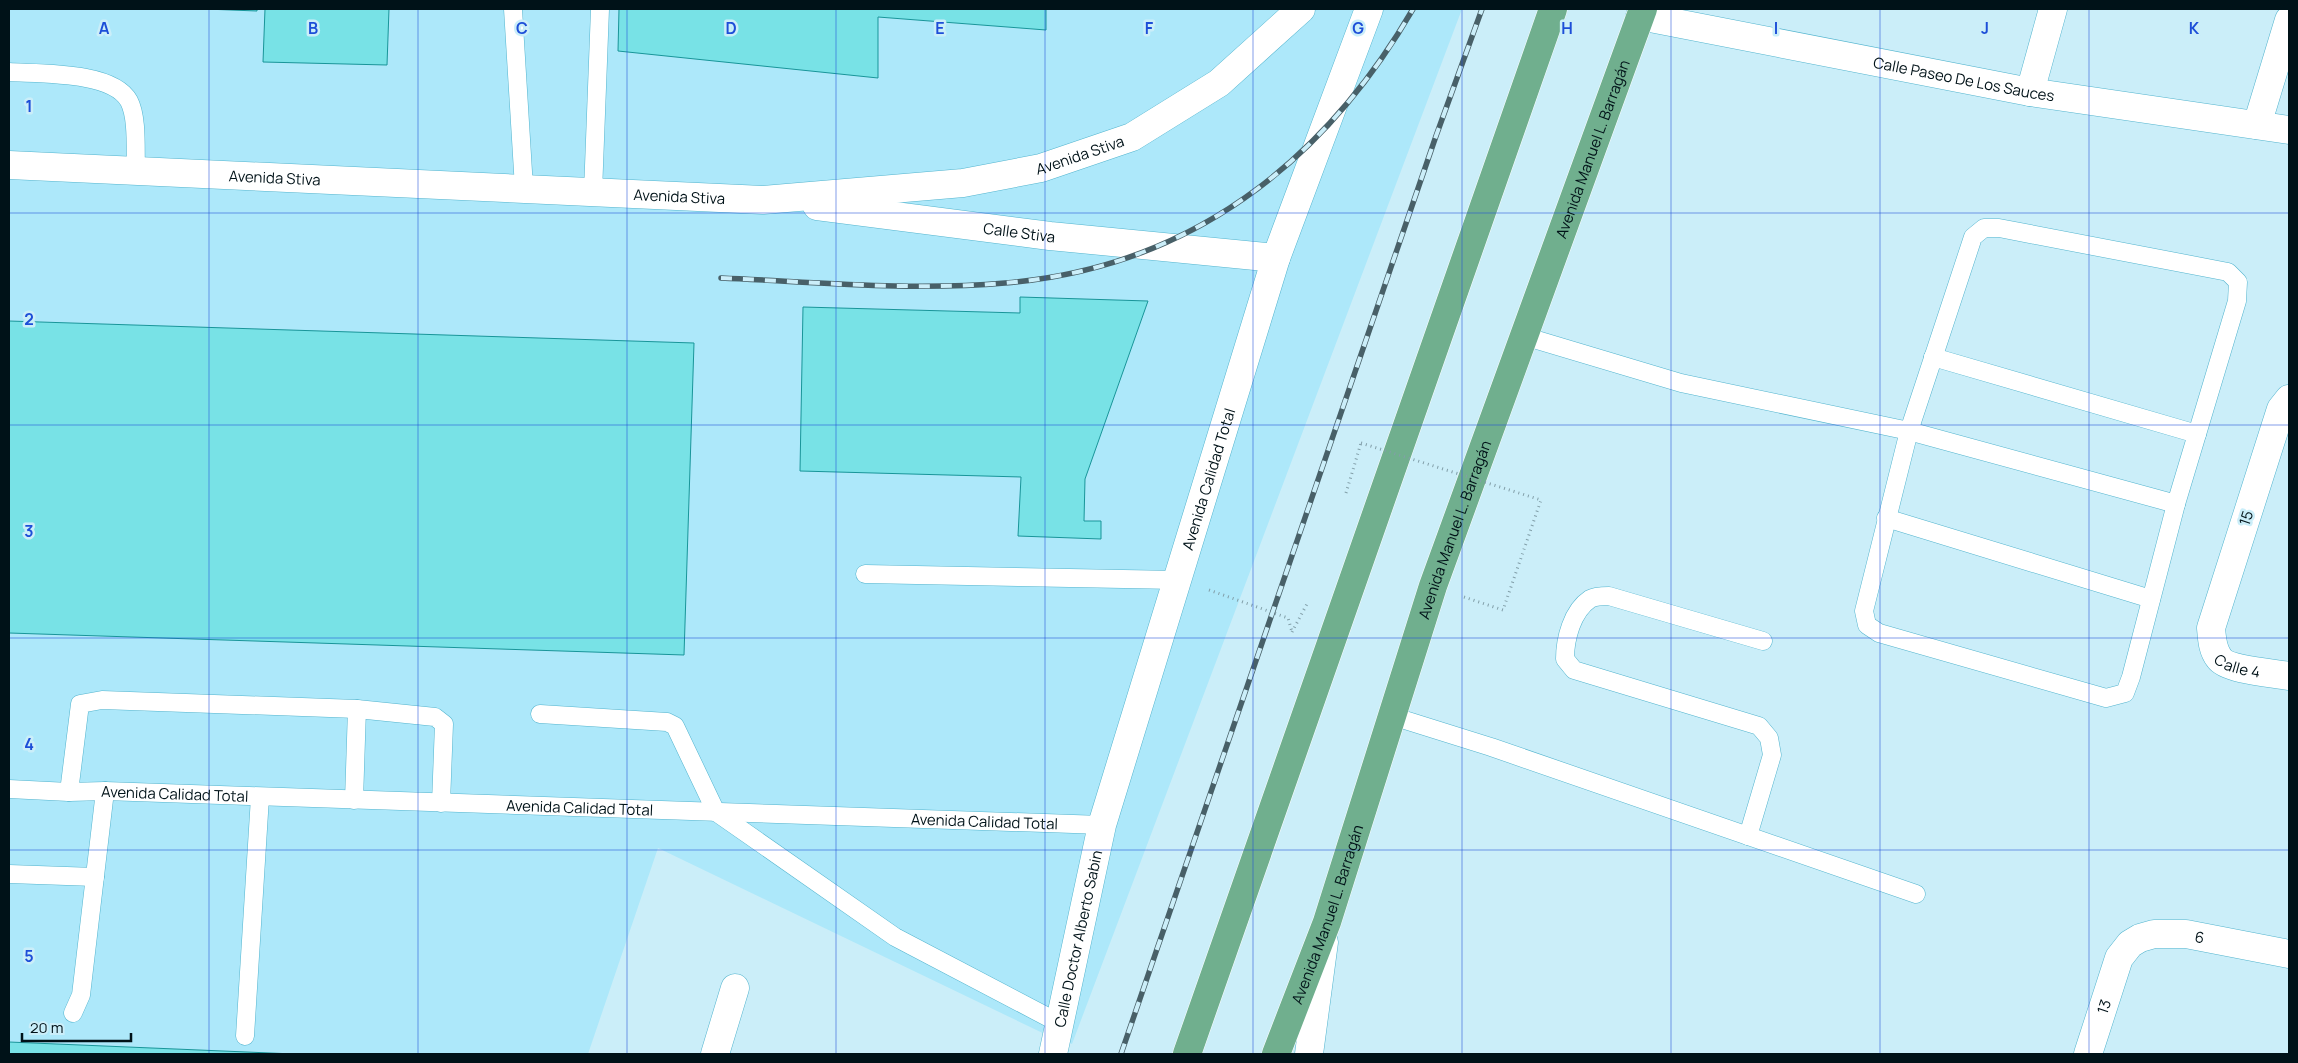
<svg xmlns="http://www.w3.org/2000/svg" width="2298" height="1063" font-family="Manrope,sans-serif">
	<rect width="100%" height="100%" fill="#cbeef9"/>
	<polygon fill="#ade8fa" points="9,9 1462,9 1072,1044 1049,1036 658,848 588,1054 9,1054"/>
	<g fill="#78e2e6" stroke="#199599">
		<polygon points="205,9 257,9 257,11"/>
		<polygon points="265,9 389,9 387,65 263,62"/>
		<polygon points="619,9 1046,9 1046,30 878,17 878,78 618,51"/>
		<polygon points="1020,297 1148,301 1085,479 1084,521 1101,521 1101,539 1018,536 1021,477 800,471 803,307 1020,313"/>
		<polygon points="9,321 694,343 684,655 9,633"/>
		<polygon points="9,1042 294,1054 9,1054"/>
	</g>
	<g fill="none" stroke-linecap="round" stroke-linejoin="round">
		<g stroke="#52b4ce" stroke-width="19">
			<g id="service">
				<polyline points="513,9 524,188"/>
				<path d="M9,72C39,74 113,71 129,101C138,118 135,152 136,171"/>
				<polyline points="593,192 600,9"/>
				<polygon points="1984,228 1999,228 2228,272 2238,282 2237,301 2176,504 2131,677 2125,693 2106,698 1879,633 1867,625 1864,611 1909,431 1973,237"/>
				<polyline points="1524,336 1681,383 1909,431 2176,504"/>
				<polyline points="1933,357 2197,434"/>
				<polyline points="1886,518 2151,599"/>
				<polyline points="865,574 1177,580"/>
				<polyline points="540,714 667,722 675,726 716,812 895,937 1059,1023"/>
				<polyline points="1392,716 1491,747 1916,894"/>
				<path id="s1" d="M9,789L69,792L105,791L1102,825"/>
				<polyline points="69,792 80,704 102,700 357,709 435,717 444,724 441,803"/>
				<polyline points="354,800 357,709"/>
				<path d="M1748,836L1772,755L1769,738L1759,726L1574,670L1565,659C1565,639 1572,611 1590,599C1595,596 1603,596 1609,596L1763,641"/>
				<polyline points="9,874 95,877"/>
				<polyline points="73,1013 81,995 105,791"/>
				<polyline points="245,1036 260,797"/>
			</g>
		</g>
		<g stroke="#52b4ce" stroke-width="29">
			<g id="minor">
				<path id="s2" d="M1640,16L2030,92L2289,130"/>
				<polyline points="2030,92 2053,9"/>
				<polyline points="2257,125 2289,20"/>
				<path id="s3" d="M9,165L763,200L963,183L1041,168L1132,137L1219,83L1301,9"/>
				<path id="s4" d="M817,206L1050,236L1276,258"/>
				<path id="s5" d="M2289,399L2281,409L2211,628C2212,638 2212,649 2219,658C2227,670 2274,673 2289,676"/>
				<polyline points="715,1054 735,988"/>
				<path id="s6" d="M1053,1054L1102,825L1276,258L1369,9"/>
				<path id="s7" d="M2088,1054L2119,958L2130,944L2140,938L2154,934H2186L2289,954"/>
			</g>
		</g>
		<g stroke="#52b4ce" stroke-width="29">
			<polyline id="tertiary" points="1309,1054 1324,942"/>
		</g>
		<g stroke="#fff" stroke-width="29">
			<g id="trunk">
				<polyline points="1187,1054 1553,9"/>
				<path id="s8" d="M1276,1054L1327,922L1433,586L1643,9"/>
			</g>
		</g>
		<g stroke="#829fa9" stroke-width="3" stroke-dasharray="1 4" stroke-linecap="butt">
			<polyline points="1346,493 1361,443"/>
			<polyline points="1209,590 1288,618 1292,632"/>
			<polyline points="1464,597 1503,610 1541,500"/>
			<polyline points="1292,632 1308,602"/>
		</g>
		<use href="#service" stroke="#fff" stroke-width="18"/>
		<use href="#minor" stroke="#fff" stroke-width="28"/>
		<use href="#tertiary" stroke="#fff" stroke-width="28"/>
		<use href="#trunk" stroke="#70af8e" stroke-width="28"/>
		<g stroke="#486068" stroke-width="5.5">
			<g id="rail">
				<path d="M721,278C815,282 911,291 1005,283C1188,268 1323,164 1413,9"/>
				<polyline points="1121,1054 1436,136 1482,9"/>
			</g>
		</g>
		<use href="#rail" stroke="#cbeef9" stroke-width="4" stroke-dasharray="11" stroke-linecap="butt"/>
		<polyline stroke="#829fa9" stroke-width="3" stroke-dasharray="1 4" stroke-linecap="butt" points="1361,443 1541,500"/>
	</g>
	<path fill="none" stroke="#1d4ed8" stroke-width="1" stroke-opacity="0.55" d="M209,9V1054M418,9V1054M627,9V1054M836,9V1054M1045,9V1054M1253,9V1054M1462,9V1054M1671,9V1054M1880,9V1054M2089,9V1054M9,213H2289M9,425H2289M9,638H2289M9,850H2289"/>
	<g text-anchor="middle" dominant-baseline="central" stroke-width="5" stroke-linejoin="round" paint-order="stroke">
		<g font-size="15" fill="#001218" stroke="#cbeef9">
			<text stroke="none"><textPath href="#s2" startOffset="330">Calle Paseo De Los Sauces</textPath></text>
			<text stroke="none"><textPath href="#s8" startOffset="959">Avenida Manuel L. Barragán</textPath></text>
			<text stroke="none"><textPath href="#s3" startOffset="1076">Avenida Stiva</textPath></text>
			<text stroke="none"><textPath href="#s3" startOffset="266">Avenida Stiva</textPath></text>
			<text stroke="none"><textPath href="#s3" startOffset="671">Avenida Stiva</textPath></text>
			<text stroke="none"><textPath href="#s4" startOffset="204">Calle Stiva</textPath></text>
			<text stroke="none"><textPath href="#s6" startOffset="596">Avenida Calidad Total</textPath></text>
			<text transform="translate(2246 518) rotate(-72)">15</text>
			<text stroke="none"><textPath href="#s8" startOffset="554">Avenida Manuel L. Barragán</textPath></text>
			<text stroke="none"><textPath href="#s5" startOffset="295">Calle 4</textPath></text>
			<text stroke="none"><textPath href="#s1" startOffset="166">Avenida Calidad Total</textPath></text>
			<text stroke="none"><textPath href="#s1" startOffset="571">Avenida Calidad Total</textPath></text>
			<text stroke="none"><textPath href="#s1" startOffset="976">Avenida Calidad Total</textPath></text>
			<text stroke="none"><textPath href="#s8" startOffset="149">Avenida Manuel L. Barragán</textPath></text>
			<text stroke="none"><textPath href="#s7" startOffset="191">6</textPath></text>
			<text stroke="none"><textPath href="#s6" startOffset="118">Calle Doctor Alberto Sabin</textPath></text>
			<text stroke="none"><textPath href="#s7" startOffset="50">13</textPath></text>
		</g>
	</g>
	<g font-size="16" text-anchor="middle" font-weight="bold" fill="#1d4ed8" stroke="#cbeef9" stroke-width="5" stroke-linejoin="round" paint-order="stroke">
		<text x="104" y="34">A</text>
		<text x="313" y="34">B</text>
		<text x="522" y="34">C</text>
		<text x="731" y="34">D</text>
		<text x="940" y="34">E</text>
		<text x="1149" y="34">F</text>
		<text x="1358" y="34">G</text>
		<text x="1567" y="34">H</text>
		<text x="1776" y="34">I</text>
		<text x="1985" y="34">J</text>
		<text x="2194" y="34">K</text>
		<text x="29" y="112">1</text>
		<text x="29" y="325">2</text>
		<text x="29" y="537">3</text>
		<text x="29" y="750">4</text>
		<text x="29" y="962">5</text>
	</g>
	<rect width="2298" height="1063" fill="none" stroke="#001218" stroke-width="20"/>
	<path d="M22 1033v8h109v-8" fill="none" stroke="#001218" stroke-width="2.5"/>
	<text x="30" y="1033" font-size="15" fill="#001218" stroke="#cbeef9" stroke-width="4" paint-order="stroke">20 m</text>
</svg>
